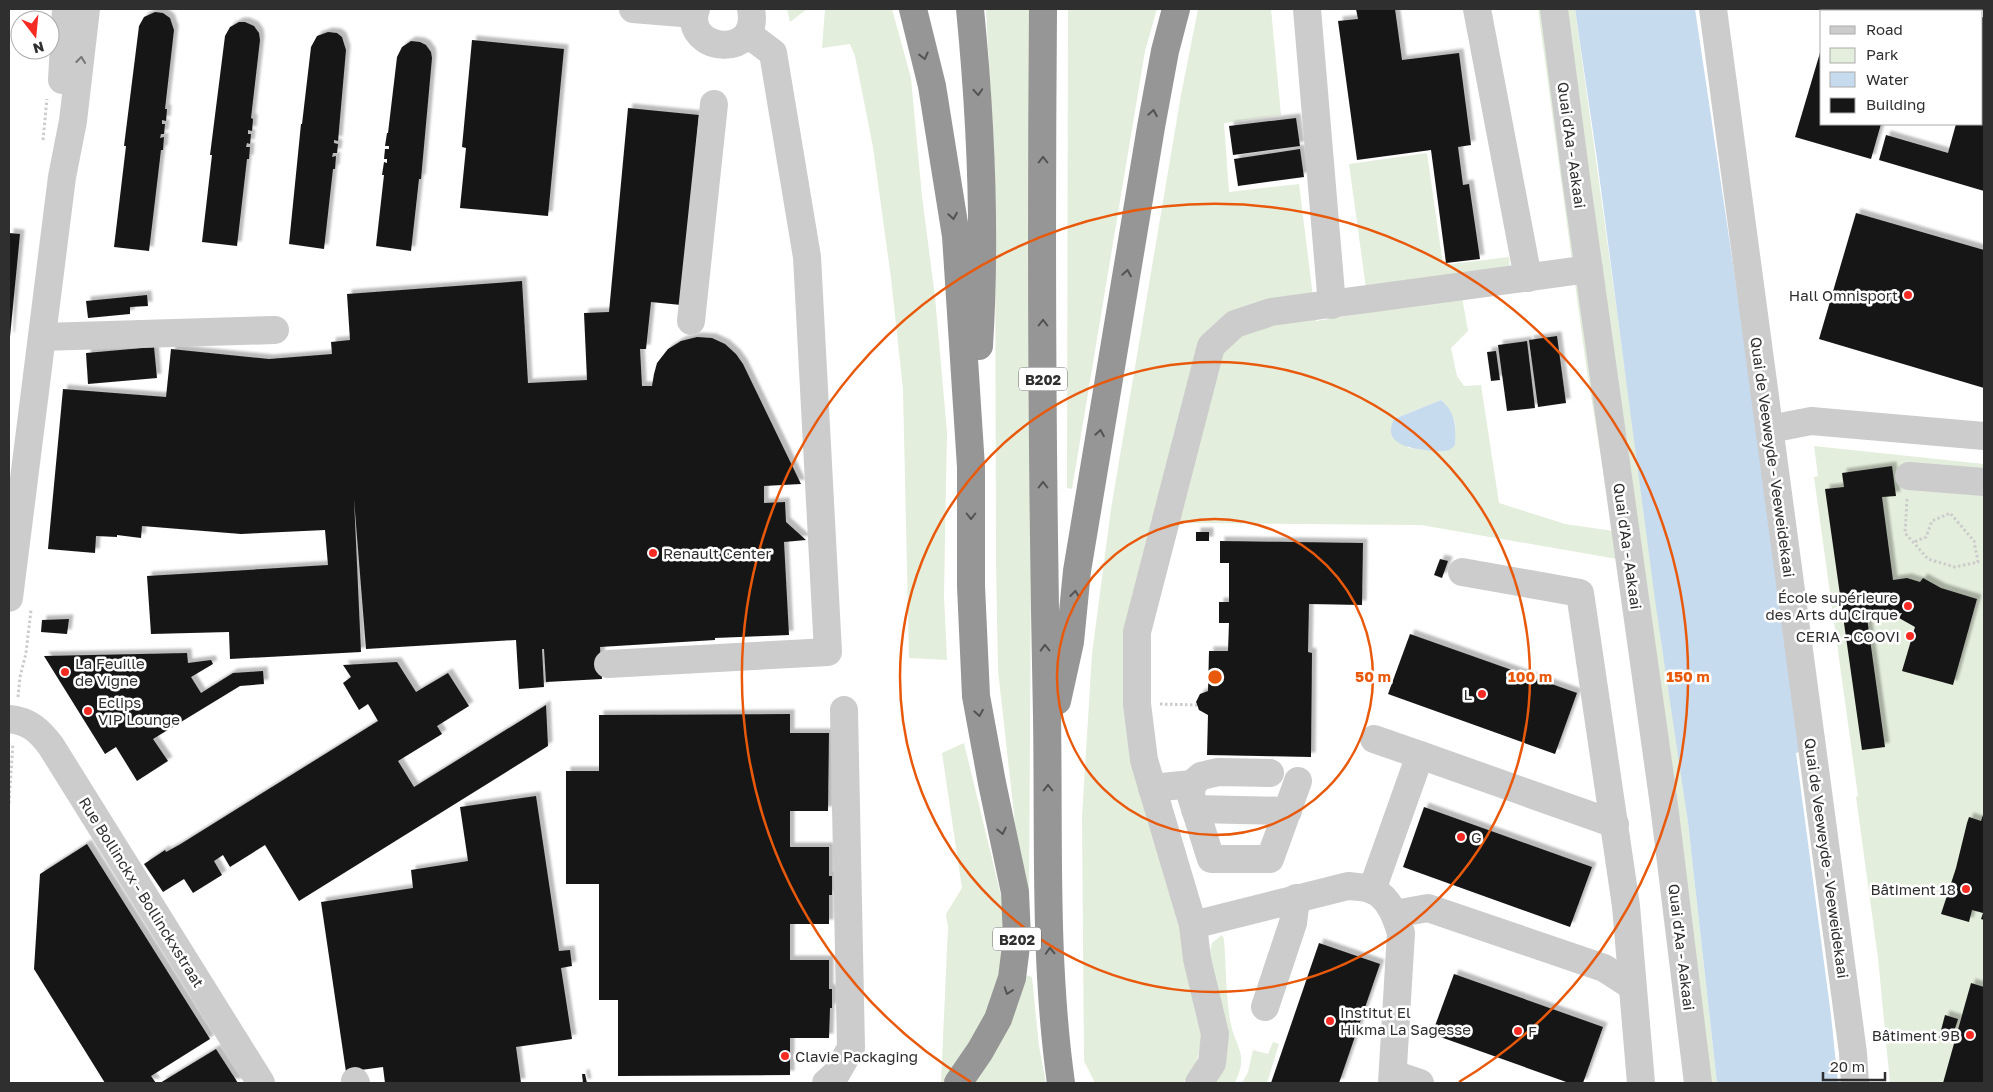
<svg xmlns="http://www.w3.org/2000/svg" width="1993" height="1092" font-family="'Golos Text',sans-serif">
	<defs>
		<filter id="shadow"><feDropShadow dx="4.5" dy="-4.5" stdDeviation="1" flood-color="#0004"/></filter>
	</defs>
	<rect width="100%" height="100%" fill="#fff"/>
	<g fill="#e4eedc" fill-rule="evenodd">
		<polygon points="787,9 807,9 790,22"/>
		<polygon points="825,9 892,9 911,78 922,196 935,297 947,432 944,595 947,660 909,658 903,390 891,278 873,147 855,56 850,44 822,48"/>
		<polygon points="986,9 1030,9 1031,556 1029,902 1017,841 998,670 996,562 995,180"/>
		<polygon points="1068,9 1157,9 1145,51 1072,489 1067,488"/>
		<path d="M1198,9H1271L1281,115L1224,123L1229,192L1299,184L1316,321L1462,297L1468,331L1451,348L1457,376L1464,386L1481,385L1499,503L1565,524L1613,531L1586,365L1538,9H1575L1688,823L1717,1083H1685L1680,1026L1617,559L1421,525L1185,523L1152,517L1131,633L1155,835L1181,935L1202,1038L1195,1069L1183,1083H1095L1084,1061L1082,816L1092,654L1111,509L1181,95ZM1441,400C1457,420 1460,426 1448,450L1408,448L1394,419Z"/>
		<polygon points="1427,153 1443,265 1509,257 1510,268 1366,288 1349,164"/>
		<polygon points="1814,446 1984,464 1984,1083 1890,1083 1878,958 1856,797 1858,796 1814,477 1818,476"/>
		<polygon points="964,743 1004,908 1002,968 1032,977 1039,1046 1046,1083 941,1083 948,927 946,914 962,888 942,753"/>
		<path d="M1222,935L1224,939C1226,966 1226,994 1230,1020C1234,1046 1250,1053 1235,1082L1212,1083L1208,961L1212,943Z"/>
		<polygon points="1273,1042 1279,1044 1267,1083 1242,1083 1248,1072 1253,1050 1268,1054"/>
	</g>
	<g fill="#c7dbef">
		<polygon points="1575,9 1695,9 1787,626 1782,628 1802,751 1796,753 1831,1015 1838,1083 1717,1083 1688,823 1655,600 1597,159"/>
		<path d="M1441,400C1456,413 1456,426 1455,445C1453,447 1451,449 1449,450C1443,452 1432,451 1425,450C1408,448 1382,443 1394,419Z"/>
	</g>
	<g fill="#161616" filter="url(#shadow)">
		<polygon points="1356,9 1395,9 1402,60 1459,53 1471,145 1458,147 1463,185 1469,184 1480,259 1446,263 1431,150 1357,160 1338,21 1358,19"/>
		<polygon points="1832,9 1953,9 1960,11 1831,11"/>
		<polygon points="155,12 163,13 170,18 174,30 165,109 167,109 166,121 162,120 162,124 165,124 164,134 161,134 160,138 164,137 163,150 161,150 149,251 114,247 126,146 124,146 139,26 144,17"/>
		<polygon points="1982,17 1984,18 1984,191 1879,160 1886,135 1948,153 1956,124 1982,124"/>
		<polygon points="239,22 245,22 254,26 259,33 260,40 251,118 253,119 252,131 248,130 248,134 251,134 250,144 247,143 246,147 250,147 249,159 247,159 237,246 202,242 212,155 210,155 225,36 230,27"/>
		<polygon points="328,32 337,33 342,37 346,50 338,141 334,140 334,143 338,144 337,153 333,153 332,157 336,156 335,169 333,169 324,249 289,244 301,124 302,124 311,47 317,36"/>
		<polygon points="472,40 564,49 548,216 460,208 466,148 462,147"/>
		<polygon points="411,41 420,42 426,45 431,52 432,58 421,179 419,179 411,251 376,246 384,175 382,175 384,162 387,163 387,159 384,159 385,149 389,149 389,146 385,146 387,133 388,133 397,57 402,47"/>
		<polygon points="1822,46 1822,124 1881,124 1871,159 1795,137"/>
		<polygon points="628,108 699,115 681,305 651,302 646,349 640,349 642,386 652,386 654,374 657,363 668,349 681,341 697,337 712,338 725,344 736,354 743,364 801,484 764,486 764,503 785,502 786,522 806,540 784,542 789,635 715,638 715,640 600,647 602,679 546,682 544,649 542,649 544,687 519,689 516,640 366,649 354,499 361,652 230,659 229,632 151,634 147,576 328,565 325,530 241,534 142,526 141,538 117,535 117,537 96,536 95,553 48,549 63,389 166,397 171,349 269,359 332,354 331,342 350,340 347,294 522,281 528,383 587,380 584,313 609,312"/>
		<polygon points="1296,118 1300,146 1233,155 1229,126"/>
		<polygon points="1300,149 1304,177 1238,186 1234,159"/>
		<polygon points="1856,213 1984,250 1984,388 1819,339"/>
		<polygon points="9,233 20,234 10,337 9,337"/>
		<polygon points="147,295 148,306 130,307 130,314 88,318 86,301"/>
		<polygon points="1557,336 1566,403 1538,407 1529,340"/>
		<polygon points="1527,341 1535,408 1507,411 1498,345"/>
		<polygon points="154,347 157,378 88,384 86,353"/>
		<polygon points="1496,351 1500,380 1491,381 1487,352"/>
		<polygon points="1892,466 1896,496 1882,497 1893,580 1907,578 1920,582 1923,578 1941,588 1977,599 1953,685 1902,671 1915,627 1899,618 1902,613 1867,618 1885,747 1862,750 1825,489 1844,487 1842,473"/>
		<rect x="1196" y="532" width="13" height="9"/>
		<polygon points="1220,541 1363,543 1362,605 1309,604 1308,652 1312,653 1311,757 1207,755 1208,715 1199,710 1196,702 1200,694 1208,691 1209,651 1228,651 1229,623 1219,623 1219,602 1229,602 1229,563 1220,563"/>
		<polygon points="1440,559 1448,561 1442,578 1434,575"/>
		<polygon points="69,619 67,634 41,632 42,620"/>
		<polygon points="1410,634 1577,693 1555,754 1388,694"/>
		<polygon points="187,653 188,663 211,660 213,664 191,677 201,693 233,673 263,671 264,684 240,686 153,739 168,761 137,781 116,747 105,754 44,656"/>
		<polygon points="397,662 416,692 448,673 469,706 437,726 442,734 398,761 414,787 546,705 548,746 299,901 265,845 230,867 223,855 214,861 222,875 193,893 184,879 163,892 144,864 165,850 166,852 179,845 378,721 368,704 359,710 343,683 351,677 343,665"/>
		<polygon points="790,714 790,733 829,733 828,811 790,811 790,847 829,847 829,876 832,876 832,895 829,895 829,924 790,924 790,960 829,960 829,989 832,989 832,1008 830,1008 829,1038 790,1038 790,1075 618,1076 618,1000 599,1000 599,884 566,884 566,771 599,771 599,715"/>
		<polygon points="536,796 559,951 570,950 572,966 561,968 572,1039 516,1047 521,1083 385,1083 383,1067 346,1072 321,902 413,888 411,870 468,861 460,807"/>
		<polygon points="1424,807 1592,867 1570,927 1403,867"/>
		<polygon points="1984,812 1984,920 1981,919 1983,913 1972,910 1969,922 1941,914 1956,868 1967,823 1969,817 1981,821"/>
		<polygon points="87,844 210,1039 151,1076 156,1083 105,1083 34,969 40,874"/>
		<polygon points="1319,943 1380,964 1339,1083 1271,1083"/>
		<polygon points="1454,974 1603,1027 1583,1083 1569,1083 1432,1034"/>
		<polygon points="1971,983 1984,987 1984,1083 1943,1083"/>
		<polygon points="1945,1015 1958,1019 1951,1041 1939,1038"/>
		<polygon points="216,1049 238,1083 160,1083"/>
		<polygon points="582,1074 585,1074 587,1083 583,1083"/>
	</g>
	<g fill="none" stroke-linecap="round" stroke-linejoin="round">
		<g stroke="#ccc" stroke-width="3" stroke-dasharray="2.5 2.5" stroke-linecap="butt">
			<polyline points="43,140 47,99"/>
			<polyline points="1907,499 1905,533 1928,559 1955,567 1978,562 1974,541 1950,513 1932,521 1926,537 1914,542"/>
			<polyline points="18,697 20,677 26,653 31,610"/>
			<polyline points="1160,704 1197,705"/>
			<polyline points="9,803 13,743"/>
		</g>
		<g stroke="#ccc" stroke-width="28">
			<polyline points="633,9 694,14"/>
			<path d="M696,9C681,51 761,62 751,9"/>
			<polyline points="1307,9 1332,305"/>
			<polyline points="1477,9 1528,278"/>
			<polyline points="1554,9 1576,178 1664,805 1698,1083"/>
			<polyline points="1713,9 1853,1053 1855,1083"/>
			<polyline points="62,80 66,9"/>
			<polyline points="691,321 714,104"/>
			<polyline points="42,337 275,330"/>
			<polyline points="1770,429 1811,421 1984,436"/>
			<polyline points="1909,476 1984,482"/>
			<polyline points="1462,572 1580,593 1626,906 1641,1083"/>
			<polyline points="9,598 62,177 73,121 86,9"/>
			<polyline points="608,664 828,652 807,257 773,53 748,34"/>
			<path d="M9,719C29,721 39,730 51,746L261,1083"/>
			<polyline points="1374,739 1420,755"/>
			<polyline points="1192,784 1191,796 1211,859 1270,859 1298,781"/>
			<polyline points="1152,788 1192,784 1201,776 1218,772 1270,773"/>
			<polyline points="1195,809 1288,811"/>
			<polyline points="1372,890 1420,755 1615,824"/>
			<polyline points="1395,914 1428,908 1604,968 1632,986"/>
			<path d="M1193,925L1348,886C1356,887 1366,887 1373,890C1390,899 1396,917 1401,933L1392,1083"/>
			<polyline points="1265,1007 1293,923 1296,898"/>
			<polyline points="1393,1074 1420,1083"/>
			<polyline points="355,1081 356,1083"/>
			<polyline points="826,1083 836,1074 851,1048 844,710"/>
			<polyline points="1199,1083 1212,1063 1215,1034 1197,959 1193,925 1144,760 1137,704 1137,632 1211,346 1235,324 1271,312 1589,269"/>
		</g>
		<g stroke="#969696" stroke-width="28">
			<polyline points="913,9 932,86 956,236 971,467 971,586 976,696 992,783 1015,892 1017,938 1012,978 998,1019 980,1051 958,1083"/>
			<path d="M970,9C981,121 986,234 979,346"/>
			<path d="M1043,9C1041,245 1042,481 1047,717C1049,839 1044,962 1061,1083"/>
			<polyline points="1057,701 1070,642 1077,571 1151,127 1165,51 1176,9"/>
		</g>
	</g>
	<defs><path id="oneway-chevron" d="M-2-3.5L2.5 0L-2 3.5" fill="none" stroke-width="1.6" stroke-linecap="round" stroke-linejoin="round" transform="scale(1.25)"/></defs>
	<g stroke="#535353">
		<use href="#oneway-chevron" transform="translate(924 56) rotate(76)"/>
		<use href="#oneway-chevron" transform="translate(978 92) rotate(86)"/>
		<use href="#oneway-chevron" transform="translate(1153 113) rotate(-80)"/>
		<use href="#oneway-chevron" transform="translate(1043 160) rotate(-90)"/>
		<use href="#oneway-chevron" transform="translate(953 216) rotate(81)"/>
		<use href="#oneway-chevron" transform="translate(1127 273) rotate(-81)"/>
		<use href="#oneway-chevron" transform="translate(1043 323) rotate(-90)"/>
		<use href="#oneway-chevron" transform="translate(1100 433) rotate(-80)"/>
		<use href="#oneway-chevron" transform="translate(1043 485) rotate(-90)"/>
		<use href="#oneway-chevron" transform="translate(971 516) rotate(90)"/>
		<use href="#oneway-chevron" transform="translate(1075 594) rotate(-84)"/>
		<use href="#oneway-chevron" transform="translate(1045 648) rotate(-91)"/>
		<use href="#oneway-chevron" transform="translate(979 713) rotate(80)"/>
		<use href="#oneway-chevron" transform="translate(1048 788) rotate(-90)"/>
		<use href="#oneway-chevron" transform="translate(1002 831) rotate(78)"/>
		<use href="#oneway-chevron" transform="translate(1050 951) rotate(-93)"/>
		<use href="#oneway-chevron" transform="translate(1008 991) rotate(109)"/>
	</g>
	<use stroke="#767676" href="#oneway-chevron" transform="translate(81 60) rotate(-84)"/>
	<g fill="none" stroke="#e8590c" stroke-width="2.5">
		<circle cx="1215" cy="677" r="158"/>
		<circle cx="1215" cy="677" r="315"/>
		<path d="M971 1082A473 473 0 1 1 1459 1082"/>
	</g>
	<g fill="#f52a23" stroke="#fff" stroke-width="2">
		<circle cx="1908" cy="295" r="5"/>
		<circle cx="653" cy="553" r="5"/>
		<circle cx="1908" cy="606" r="5"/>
		<circle cx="1910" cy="636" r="5"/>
		<circle cx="65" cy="672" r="5"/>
		<circle cx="1482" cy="694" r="5"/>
		<circle cx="88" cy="711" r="5"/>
		<circle cx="1461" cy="837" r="5"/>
		<circle cx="1966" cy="889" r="5"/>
		<circle cx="1330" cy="1021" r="5"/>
		<circle cx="1518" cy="1031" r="5"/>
		<circle cx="1970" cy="1035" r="5"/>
		<circle cx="785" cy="1056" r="5"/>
	</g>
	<g text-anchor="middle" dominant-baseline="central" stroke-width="5" stroke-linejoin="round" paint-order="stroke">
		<g fill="#fff" stroke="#6d6d6d" stroke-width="1">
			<rect x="1019" y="367.5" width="48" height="23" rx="4"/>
			<rect x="993" y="927.5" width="48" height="23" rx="4"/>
		</g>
		<g font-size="14" font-weight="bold" fill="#2f2f2f">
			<text x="1043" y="379">B202</text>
			<text x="1017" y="939">B202</text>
		</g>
		<g font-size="15" fill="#2f2f2f" stroke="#fff">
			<text transform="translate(1572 145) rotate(82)">Quai d'Aa - Aakaai</text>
			<text transform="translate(1773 457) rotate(82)">Quai de Veeweyde - Veeweidekaai</text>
			<text transform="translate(1628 546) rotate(82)">Quai d'Aa - Aakaai</text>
			<text transform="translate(1827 858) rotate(82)">Quai de Veeweyde - Veeweidekaai</text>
			<text transform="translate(142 892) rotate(58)">Rue Bollinckx - Bollinckxstraat</text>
			<text transform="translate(1682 947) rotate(83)">Quai d'Aa - Aakaai</text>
		</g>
		<g font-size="15" fill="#2f2f2f" stroke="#fff" text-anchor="start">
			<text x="1898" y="295" text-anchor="end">Hall Omnisport</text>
			<text x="663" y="553">Renault Center</text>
			<text x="1898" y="597" text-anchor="end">École supérieure<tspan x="1898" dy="17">des Arts du Cirque</tspan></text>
			<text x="1900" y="636" text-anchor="end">CERIA - COOVI</text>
			<text x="75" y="663">La Feuille<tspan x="75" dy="17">de Vigne</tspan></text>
			<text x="1472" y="694" text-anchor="end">L</text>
			<text x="98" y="702">Eclips<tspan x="98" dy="17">VIP Lounge</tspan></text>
			<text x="1471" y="837">G</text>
			<text x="1956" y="889" text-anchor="end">Bâtiment 18</text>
			<text x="1340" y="1012">Institut El<tspan x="1340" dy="17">Hikma La Sagesse</tspan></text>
			<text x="1528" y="1031">F</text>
			<text x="1960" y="1035" text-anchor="end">Bâtiment 9B</text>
			<text x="795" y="1056">Clavie Packaging</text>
		</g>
	</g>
	<circle cx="1215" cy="677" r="8" fill="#e8590c" stroke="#fff" stroke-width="2.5"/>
	<g font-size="15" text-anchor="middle" font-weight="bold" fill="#e8590c" stroke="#fff" stroke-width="5" stroke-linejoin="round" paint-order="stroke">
		<text x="1373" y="682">50 m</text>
		<text x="1530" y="682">100 m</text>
		<text x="1688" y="682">150 m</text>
	</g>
	<rect width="1993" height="1092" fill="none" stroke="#2f2f2f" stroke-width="20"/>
	<rect x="1820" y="10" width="162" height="115" fill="#ffffff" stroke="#acacac"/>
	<rect x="1830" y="26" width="25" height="8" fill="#cccccc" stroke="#acacac"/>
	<text x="1866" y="35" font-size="15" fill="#2f2f2f">Road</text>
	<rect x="1830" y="48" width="25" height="15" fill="#e4eedc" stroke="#acacac"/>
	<text x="1866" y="60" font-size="15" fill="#2f2f2f">Park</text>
	<rect x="1830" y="72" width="25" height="15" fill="#c7dbef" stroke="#acacac"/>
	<text x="1866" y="85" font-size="15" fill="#2f2f2f">Water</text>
	<rect x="1830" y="98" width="25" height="15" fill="#161616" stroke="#acacac"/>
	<text x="1866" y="110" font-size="15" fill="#2f2f2f">Building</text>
	<g transform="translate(35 35) rotate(164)"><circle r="24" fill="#ffffff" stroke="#acacac"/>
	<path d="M0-4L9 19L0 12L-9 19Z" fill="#f52a23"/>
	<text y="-8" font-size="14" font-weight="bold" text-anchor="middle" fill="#2f2f2f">N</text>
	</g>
	<path d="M1823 1072v8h62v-8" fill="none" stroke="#2f2f2f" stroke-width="2.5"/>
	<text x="1830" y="1072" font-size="15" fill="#2f2f2f" stroke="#ffffff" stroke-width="4" paint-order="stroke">20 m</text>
</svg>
